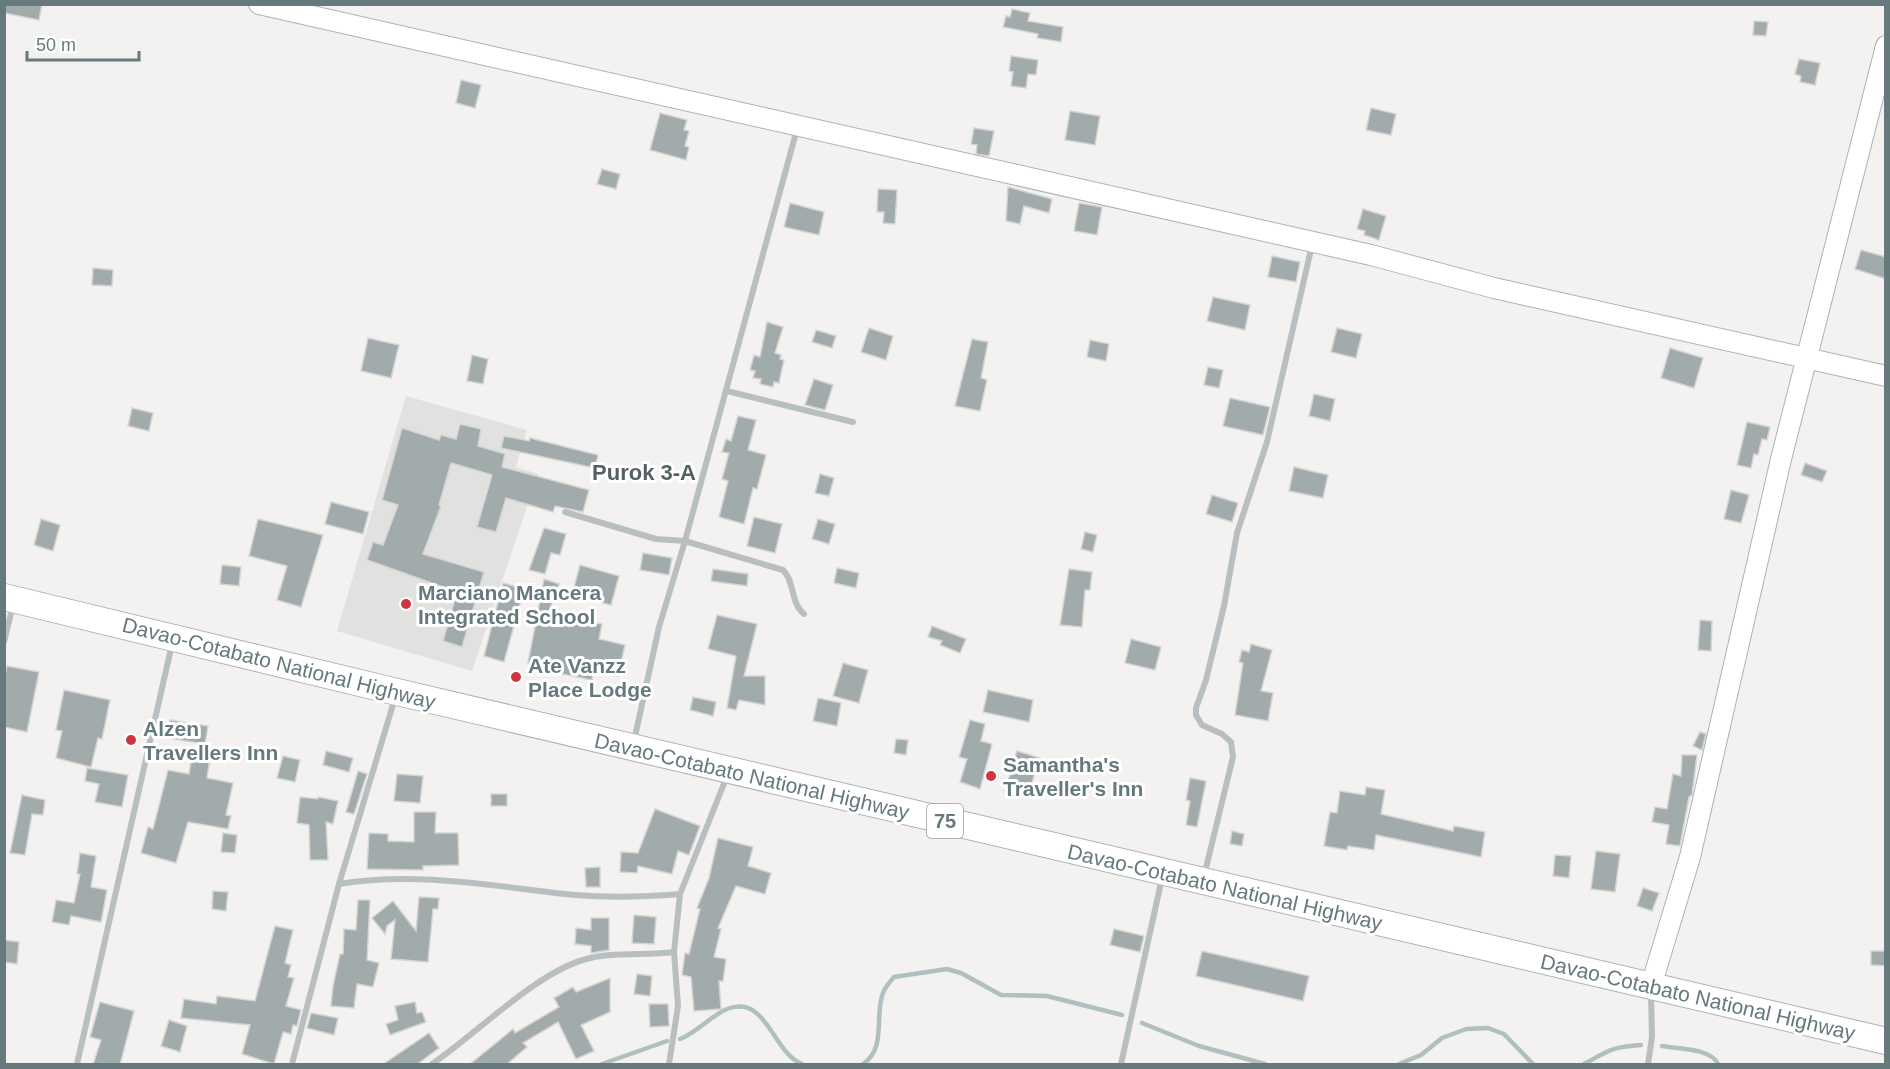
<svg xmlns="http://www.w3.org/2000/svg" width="1890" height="1069" font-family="Arial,sans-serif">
	<rect width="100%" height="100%" fill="#f3f2f0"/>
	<polygon fill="#e1e2e0" points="406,396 527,430 516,467 538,474 472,671 337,631"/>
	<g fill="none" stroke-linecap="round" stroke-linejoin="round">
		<g stroke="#b0bfbf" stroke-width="4.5">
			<polyline points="1142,1023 1199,1046 1265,1064"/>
			<path d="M680,1039C698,1032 710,1016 727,1009C767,994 772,1052 802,1064"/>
			<path d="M1662,1046C1678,1049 1711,1048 1718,1064"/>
			<polyline points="602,1064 667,1041"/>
			<path d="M863,1064C887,1048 874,1016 883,993C885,987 890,982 894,977L947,969L961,973L1001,995L1047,996L1122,1015"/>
			<polyline points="1399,1064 1421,1055 1442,1038 1466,1029 1488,1028 1504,1034 1533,1064"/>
			<path d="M1584,1064C1609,1051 1610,1047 1641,1045"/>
		</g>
	</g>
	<g fill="#a1abac" stroke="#d5d4d3" stroke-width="1.5">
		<polygon points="4,4 42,4 39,20 4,13"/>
		<polygon points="1012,9 1030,13 1028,21 1063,27 1061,42 1037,38 1038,34 1003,27 1006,16 1010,17"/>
		<polygon points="1754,21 1768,22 1766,36 1753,35"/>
		<polygon points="1011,56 1038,60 1036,75 1028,74 1026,88 1011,86 1013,72 1009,71"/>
		<polygon points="1799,59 1820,63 1815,85 1800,82 1801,76 1795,74"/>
		<polygon points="461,80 481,85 475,108 456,103"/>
		<polygon points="1371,108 1396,114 1391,135 1366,130"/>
		<polygon points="1070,111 1100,116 1095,145 1065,140"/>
		<polygon points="660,113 687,120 684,130 689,131 685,146 689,147 686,160 650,150"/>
		<polygon points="974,128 994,131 989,156 976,154 977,145 971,144"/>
		<polygon points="602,169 620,174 616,189 597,184"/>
		<polygon points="1008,187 1052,199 1049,213 1024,206 1020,224 1006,221"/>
		<polygon points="878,189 897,190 895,224 883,223 884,212 877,212"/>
		<polygon points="790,203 824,212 819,235 784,227"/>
		<polygon points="1079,203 1102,207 1097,235 1074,231"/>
		<polygon points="1363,209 1386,216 1379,240 1364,235 1365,231 1357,229"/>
		<polygon points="1861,250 1886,257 1886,279 1855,269"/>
		<polygon points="1272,256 1300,262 1296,282 1268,277"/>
		<polygon points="93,268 113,270 112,286 92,285"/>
		<polygon points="1213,297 1250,305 1245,330 1207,321"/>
		<polygon points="767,322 783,327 775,353 781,355 780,359 784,360 779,383 774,382 773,387 760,384 761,379 753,378 755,371 750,370 754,355 760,357"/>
		<polygon points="869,328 893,336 886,360 861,352"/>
		<polygon points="1337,328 1362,334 1356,358 1331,352"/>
		<polygon points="816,330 836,336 832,348 812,342"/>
		<polygon points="368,338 399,345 391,378 361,371"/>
		<polygon points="972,339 988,342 981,378 987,380 980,411 955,406"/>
		<polygon points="1090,340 1109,344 1106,361 1087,357"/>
		<polygon points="1670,348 1703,358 1694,388 1661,378"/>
		<polygon points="472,355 488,359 483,384 467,381"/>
		<polygon points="1208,367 1223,370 1219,388 1204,385"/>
		<polygon points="814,379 833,385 825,410 805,405"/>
		<polygon points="1314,394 1335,399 1330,421 1309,416"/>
		<polygon points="1230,398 1270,407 1263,435 1223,426"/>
		<polygon points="132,408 153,413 149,431 128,426"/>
		<polygon points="738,416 756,420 748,450 766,455 757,489 753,488 744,524 719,517 728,481 722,479 729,453 722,452 726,439 731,441"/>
		<polygon points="1747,422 1770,427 1767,440 1762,439 1758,455 1754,454 1751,468 1737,465"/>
		<polygon points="460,424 481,429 478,446 505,454 502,467 589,490 583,512 555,506 553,512 506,498 496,532 477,527 492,475 451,463 439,505 441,506 423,554 484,572 462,647 443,641 457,592 367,560 373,542 383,545 398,505 382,500 402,428 439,440 441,435 456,439"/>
		<polygon points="504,436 529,441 530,438 598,455 595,468 501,448"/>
		<polygon points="1805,463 1827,471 1822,482 1801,475"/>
		<polygon points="1294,467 1328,475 1323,498 1289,491"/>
		<polygon points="820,474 834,478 829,496 815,493"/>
		<polygon points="1731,490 1749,495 1741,523 1724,519"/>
		<polygon points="1212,495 1238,503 1232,522 1206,514"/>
		<polygon points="331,502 369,512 363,534 325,524"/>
		<polygon points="754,517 782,524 775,553 747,546"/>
		<polygon points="41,519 60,525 53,551 34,545"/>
		<polygon points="258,519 323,535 301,607 277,600 287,566 249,556"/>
		<polygon points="818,519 835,524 829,544 812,539"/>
		<polygon points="544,528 566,534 560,555 551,553 545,574 529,570"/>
		<polygon points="1085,532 1097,535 1093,552 1081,549"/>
		<polygon points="643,553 672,558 669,575 640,570"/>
		<polygon points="222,565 241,567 239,586 220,584"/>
		<polygon points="580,565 619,576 611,605 572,595"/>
		<polygon points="837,568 859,573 856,588 834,583"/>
		<polygon points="713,569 748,574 747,586 711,581"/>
		<polygon points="1069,569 1092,572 1090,590 1085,590 1082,627 1060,625"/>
		<polygon points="544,579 559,584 548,614 602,624 599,639 625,645 618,676 593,671 592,680 557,673 558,668 528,663"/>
		<polygon points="503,583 524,589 504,662 484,656"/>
		<polygon points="717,615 757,624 744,676 765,676 765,705 739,700 736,710 727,708 736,656 708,649"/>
		<polygon points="1700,620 1712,621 1711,651 1698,650"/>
		<polygon points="932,626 966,639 960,653 940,645 942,641 928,637"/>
		<polygon points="1131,639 1161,647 1155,670 1125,663"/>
		<polygon points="1251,644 1272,650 1261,691 1273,693 1268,721 1235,715 1243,663 1239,662 1242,650 1249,652"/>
		<polygon points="843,663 868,670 859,703 833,696"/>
		<polygon points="7,666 39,672 27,732 4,727 4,678"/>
		<polygon points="64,690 110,700 102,739 98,738 91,767 56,758 62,731 56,730"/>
		<polygon points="988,690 1033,700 1029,722 983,712"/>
		<polygon points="693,697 716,702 713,716 690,710"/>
		<polygon points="818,698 841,703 837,726 813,721"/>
		<polygon points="170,720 208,726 205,744 167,738"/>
		<polygon points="970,720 985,724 981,741 992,744 980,789 960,782 967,759 959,757"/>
		<polygon points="1700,732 1706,734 1702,750 1693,746"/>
		<polygon points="896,739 908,740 906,755 894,753"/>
		<polygon points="326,751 353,758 349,772 323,765"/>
		<polygon points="1017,751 1040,758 1027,798 1005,791"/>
		<polygon points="192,755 210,758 207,778 233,783 226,815 231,816 228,829 188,822 176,863 141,853 148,827 153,829 168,770 189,774"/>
		<polygon points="1682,755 1697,755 1692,795 1689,797 1680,846 1666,844 1669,825 1652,822 1655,807 1667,809 1673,774 1681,776"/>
		<polygon points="283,756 300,760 295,782 277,778"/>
		<polygon points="87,768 128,775 122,807 95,802 99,784 85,781"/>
		<polygon points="358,771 367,774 354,814 346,812"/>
		<polygon points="397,774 423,776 420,803 394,801"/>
		<polygon points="1190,778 1206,781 1197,827 1186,825 1190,801 1186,800"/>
		<polygon points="1366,787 1385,790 1381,814 1453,831 1454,826 1485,832 1481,857 1376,835 1374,850 1348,846 1347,850 1324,846 1330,812 1337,813 1340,791 1365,795"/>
		<rect x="491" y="794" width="16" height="12"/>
		<polygon points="22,795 45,800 43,815 32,814 25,855 10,853"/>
		<polygon points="300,797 318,799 318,797 338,801 333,824 326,822 328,860 310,860 309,825 297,823"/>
		<polygon points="655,809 700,826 689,855 678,851 672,874 638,866 637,873 620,872 621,852 638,853"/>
		<polygon points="414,812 436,812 435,833 458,833 459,865 423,866 423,870 367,869 369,833 388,834 388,841 414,842"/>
		<polygon points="1232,831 1244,834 1242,846 1230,844"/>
		<polygon points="223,833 237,835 235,853 221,852"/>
		<polygon points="718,838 753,847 748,866 771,873 765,894 736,886 718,928 721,929 714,957 726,959 723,981 719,981 721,1009 694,1011 691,977 682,975 685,953 689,954 700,909 697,908 709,878"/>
		<polygon points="1596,851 1620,854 1615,892 1591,889"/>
		<polygon points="80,853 96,856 91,887 107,890 101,922 71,916 69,925 52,922 56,900 74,903 80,874 77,874"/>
		<polygon points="1555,855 1571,856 1569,878 1553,876"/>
		<polygon points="600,867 600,887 586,887 585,868"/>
		<polygon points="1643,888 1659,893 1652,911 1637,906"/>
		<polygon points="213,891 228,892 226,911 212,909"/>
		<polygon points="419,897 439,898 438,909 433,909 428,962 391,959 395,920 387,926 385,934 372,918 393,901 416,931"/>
		<polygon points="358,900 370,900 367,960 379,963 373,987 357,984 354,1008 331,1006 333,986 340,954 343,954 344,929 356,930"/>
		<polygon points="634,915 656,917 654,944 632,943"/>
		<polygon points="591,918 609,918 609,950 591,953 591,946 575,944 576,928 591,930"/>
		<polygon points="275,926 293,930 285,963 291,965 288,977 294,978 286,1006 301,1010 297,1026 293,1025 291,1034 283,1032 274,1064 242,1054 250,1025 181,1018 184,999 216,1004 217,996 255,1001"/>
		<polygon points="1114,929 1144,936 1140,952 1110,945"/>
		<polygon points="4,940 19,942 17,964 4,962"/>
		<polygon points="1202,951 1309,976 1303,1001 1196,976"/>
		<polygon points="1871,951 1886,951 1886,966 1871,965"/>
		<polygon points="637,974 652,976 650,996 634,994"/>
		<polygon points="610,978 610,1012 581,1025 594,1051 576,1059 558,1022 523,1043 527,1047 506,1065 469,1065 513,1029 515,1033 559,1007 554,998 573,987 576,992"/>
		<polygon points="100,1002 134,1011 120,1065 93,1065 101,1040 90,1037"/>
		<polygon points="415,1002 417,1013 422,1012 426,1022 390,1035 386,1024 398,1020 395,1006"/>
		<polygon points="649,1004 668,1004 669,1026 650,1027"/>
		<polygon points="311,1013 338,1018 334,1035 307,1028"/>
		<polygon points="169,1020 187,1026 180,1052 161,1046"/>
		<polygon points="429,1033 439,1048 416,1065 382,1065"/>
	</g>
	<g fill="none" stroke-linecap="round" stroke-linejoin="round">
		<g stroke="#abb3b4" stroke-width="22">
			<g id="secondary">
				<polyline points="259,4 1371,255 1494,288 1886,376"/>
				<polyline points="1651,986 1690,857 1781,459 1886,46"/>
			</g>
		</g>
		<g stroke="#adb2b3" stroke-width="28">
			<polyline id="highway" points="4,597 397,692 1886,1041"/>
		</g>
		<g stroke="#b9bfc0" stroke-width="6">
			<polyline points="727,391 853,422"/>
			<polyline points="565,512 656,539 685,541 797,129"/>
			<polyline points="4,642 13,605"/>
			<path d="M634,741L659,627L685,541L783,570C795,581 790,603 804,614"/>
			<polyline points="1204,876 1233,757 1231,742 1222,734 1202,725 1196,715 1196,708 1206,680 1224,606 1237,533 1267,442 1312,245"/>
			<path d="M339,884C420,871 496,887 575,895C610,898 645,897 680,894"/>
			<polyline points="77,1064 172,644"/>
			<polyline points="292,1064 339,884 395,698"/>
			<path d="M432,1064C475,1035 535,974 583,960C612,951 644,956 674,952"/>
			<polyline points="669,1064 678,1006 674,952 680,894 727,776"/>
			<polyline points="1121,1064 1162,878"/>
			<polyline points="1648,1064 1652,1037 1651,993"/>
		</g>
		<use href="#secondary" stroke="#fff" stroke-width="20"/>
		<use href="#highway" stroke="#fff" stroke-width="26"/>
	</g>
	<g fill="#ce3541" stroke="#fff" stroke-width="2">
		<circle cx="406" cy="604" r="6"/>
		<circle cx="516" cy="677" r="6"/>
		<circle cx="131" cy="740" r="6"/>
		<circle cx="991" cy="776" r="6"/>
	</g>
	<g text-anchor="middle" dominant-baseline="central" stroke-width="6" stroke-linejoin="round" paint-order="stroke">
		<rect fill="#fff" stroke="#94a2a4" stroke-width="1.5" x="927" y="804" width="36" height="34" rx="4.5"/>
		<g font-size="20" font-weight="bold" fill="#667a7d">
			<text x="945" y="821">75</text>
		</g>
		<g font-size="21" font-weight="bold" fill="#667a7d" stroke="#fff" text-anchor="start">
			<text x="418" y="592">Marciano Mancera<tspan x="418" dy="24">Integrated School</tspan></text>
			<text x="528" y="665">Ate Vanzz<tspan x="528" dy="24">Place Lodge</tspan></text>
			<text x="143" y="728">Alzen<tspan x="143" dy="24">Travellers Inn</tspan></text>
			<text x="1003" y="764">Samantha's<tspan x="1003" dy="24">Traveller's Inn</tspan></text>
		</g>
		<g font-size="21" fill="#667a7d" stroke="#fff">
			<text transform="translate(279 663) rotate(14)">Davao-Cotabato National Highway</text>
			<text transform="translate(752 776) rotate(13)">Davao-Cotabato National Highway</text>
			<text transform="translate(1225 887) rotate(13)">Davao-Cotabato National Highway</text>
			<text transform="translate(1698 997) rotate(13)">Davao-Cotabato National Highway</text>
		</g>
		<g font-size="22" font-weight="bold" fill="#536163" stroke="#fff">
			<text x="644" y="472">Purok 3-A</text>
		</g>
	</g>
	<rect width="1890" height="1069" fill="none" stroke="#667a7d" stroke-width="12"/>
	<path d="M27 51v9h112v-9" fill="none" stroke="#667a7d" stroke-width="3"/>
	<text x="36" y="51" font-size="18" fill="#667a7d" stroke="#ffffff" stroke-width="4.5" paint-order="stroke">50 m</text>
</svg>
